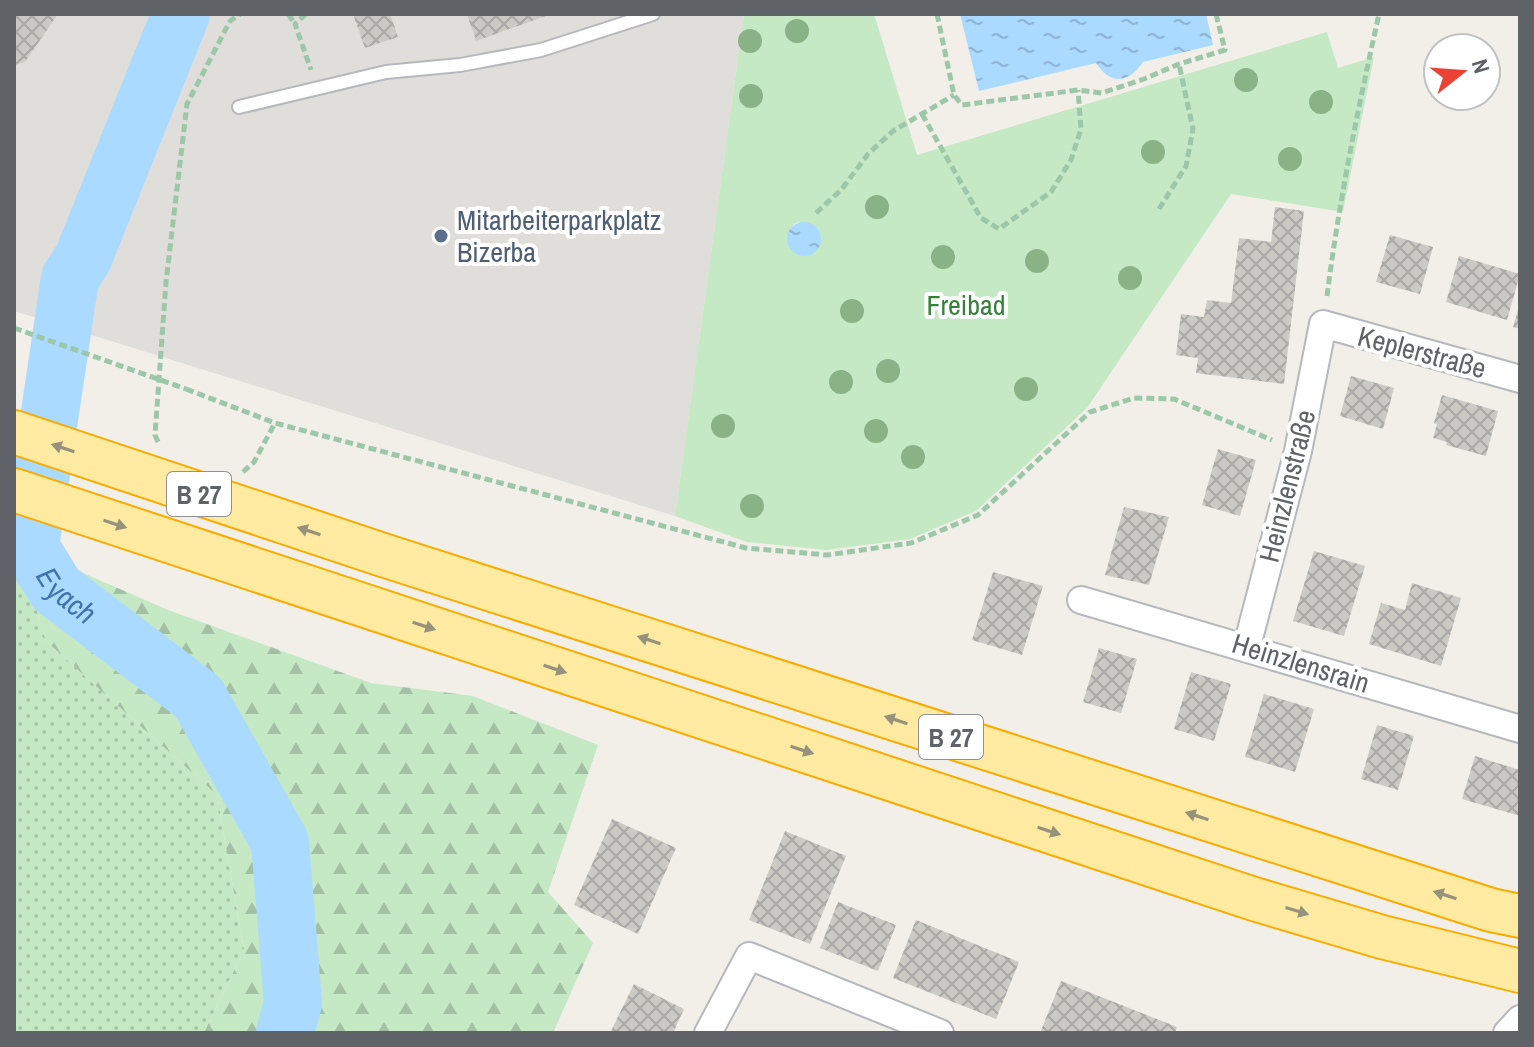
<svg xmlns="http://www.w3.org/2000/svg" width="1534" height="1047" font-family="'Archivo Narrow',sans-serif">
	<defs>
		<pattern id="grass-dots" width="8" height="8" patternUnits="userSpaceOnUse" patternTransform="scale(2)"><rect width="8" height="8" fill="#c5e8c5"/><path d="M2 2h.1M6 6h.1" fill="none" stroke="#a3c0a4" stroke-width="1.8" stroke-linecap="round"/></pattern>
		<pattern id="forest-firs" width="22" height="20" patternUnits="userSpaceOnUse" patternTransform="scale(2)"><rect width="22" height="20" fill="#c5e8c5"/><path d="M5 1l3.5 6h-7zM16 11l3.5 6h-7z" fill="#a3c0a4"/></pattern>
		<pattern id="water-ripples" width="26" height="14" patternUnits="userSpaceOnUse" patternTransform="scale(2)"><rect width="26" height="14" fill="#aadaff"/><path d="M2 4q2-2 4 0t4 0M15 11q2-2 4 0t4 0" fill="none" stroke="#8eb4d2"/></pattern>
		<pattern id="building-cross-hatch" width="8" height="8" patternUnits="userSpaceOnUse" patternTransform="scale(2)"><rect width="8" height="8" fill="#cccac5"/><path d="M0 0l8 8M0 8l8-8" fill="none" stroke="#a9a8a4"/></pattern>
	</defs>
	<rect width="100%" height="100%" fill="#f1efe8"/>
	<polygon fill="#e0deda" points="14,14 744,14 675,516 14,311"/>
	<polygon fill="url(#grass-dots)" points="14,543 17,544 46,641 217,795 244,950 204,1033 14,1033"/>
	<polygon fill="url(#forest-firs)" points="17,544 168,610 371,683 473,696 598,745 548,892 593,943 553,1033 204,1033 244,950 217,795 46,641"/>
	<path fill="#c5e8c5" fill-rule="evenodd" d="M744,14H874L917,155L1327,32L1338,68L1374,57L1343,212L1231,194L1087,408L976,511L910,539L827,550L747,542L675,516ZM798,222L820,245L807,256L788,235L793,225Z"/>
	<g fill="url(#water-ripples)">
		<path d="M960,14H1206L1213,45L1143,62C1128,84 1110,85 1096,63L979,91Z"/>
		<circle cx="804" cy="239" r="17"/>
	</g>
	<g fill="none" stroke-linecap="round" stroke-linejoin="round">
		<path stroke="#aadaff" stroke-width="58" id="s1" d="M181,14L83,258L70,278L30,547L56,589L198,697L280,842L293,1003L285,1033"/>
	</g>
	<g fill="url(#building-cross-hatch)">
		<polygon points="14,14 58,14 25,62 14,65"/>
		<polygon points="353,14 390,14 398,37 365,48"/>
		<polygon points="467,14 551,14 476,41"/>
		<polygon points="1275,207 1304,211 1284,384 1196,373 1198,358 1176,355 1181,314 1204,317 1207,300 1231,303 1239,238 1271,242"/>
		<polygon points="1390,235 1433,247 1420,294 1376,282"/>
		<polygon points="1459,256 1520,274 1507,320 1446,302"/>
		<polygon points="1519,307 1520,308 1520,329 1513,327"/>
		<polygon points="1351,376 1394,388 1383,429 1340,416"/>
		<polygon points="1442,395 1498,411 1486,456 1446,445 1447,442 1433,438 1437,424 1434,423"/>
		<polygon points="1218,449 1256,460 1240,516 1202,505"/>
		<polygon points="1124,507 1169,517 1149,585 1105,575"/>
		<polygon points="1314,551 1365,566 1344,636 1293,621"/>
		<polygon points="993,572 1043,586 1022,655 972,640"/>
		<polygon points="1412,583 1461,598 1441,666 1369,644 1381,603 1405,610"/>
		<polygon points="1099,648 1137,659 1121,713 1083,702"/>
		<polygon points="1191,672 1231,684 1214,741 1174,729"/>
		<polygon points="1264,694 1314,709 1295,772 1245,757"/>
		<polygon points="1377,725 1414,736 1398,790 1361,779"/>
		<polygon points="1475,756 1520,770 1520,816 1462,799"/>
		<polygon points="612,819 676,848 638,934 574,905"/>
		<polygon points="785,831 846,856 810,944 749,920"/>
		<polygon points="838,902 896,925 878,971 820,948"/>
		<polygon points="916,920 1019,962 996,1019 893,978"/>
		<polygon points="1061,981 1177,1027 1175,1033 1040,1033"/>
		<polygon points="634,984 684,1009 673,1033 610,1033"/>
	</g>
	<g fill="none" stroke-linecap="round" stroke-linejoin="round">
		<g stroke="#b5b8bc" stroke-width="16">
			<polyline id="service" points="239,107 386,72 460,65 541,50 653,14"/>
		</g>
		<g stroke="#b5b8bc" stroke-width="30">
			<g id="minor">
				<polyline points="1081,600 1520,729"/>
				<polyline points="1247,646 1298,451 1323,324 1520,379"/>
				<polyline points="708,1033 749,956 940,1033"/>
				<polyline points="1507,1033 1520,1019"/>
			</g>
		</g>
		<g stroke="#f9ab00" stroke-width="46">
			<g id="trunk">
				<polyline points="14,432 383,555 1491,910 1520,916"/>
				<polyline points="14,490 1254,899 1382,937 1520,971"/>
			</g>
		</g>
		<g stroke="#9cc7a9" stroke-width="5" stroke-dasharray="8 4" stroke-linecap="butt">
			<polyline points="288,14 295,24"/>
			<polyline points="306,14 295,24 311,70"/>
			<polyline points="937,14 954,95 962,105 1078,90 1102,93 1144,79 1179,64 1225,50 1216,14"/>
			<polyline points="922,114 981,218 999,229 1051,192 1071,160 1081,129 1078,90"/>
			<polyline points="1159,209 1186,166 1193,129 1179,64"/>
			<polyline points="816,213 841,190 868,154 893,131 954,95"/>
			<path d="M1327,296C1339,201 1358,108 1379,14"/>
			<polyline points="186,389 275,423 746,548 827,555 911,543 978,515 1090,412 1134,398 1174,399 1272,440"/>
			<polyline points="158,442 155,435 166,282 187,104 230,21 240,14"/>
			<polyline points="243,472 254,462 275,423"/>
		</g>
		<use href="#service" stroke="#fff" stroke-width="12"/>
		<use href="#minor" stroke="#fff" stroke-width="26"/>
		<use href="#trunk" stroke="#feeaa1" stroke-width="42"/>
		<polyline stroke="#9cc7a9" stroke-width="5" stroke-dasharray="8 4" stroke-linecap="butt" points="14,328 186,389"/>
	</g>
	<g fill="#89b387">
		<circle cx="797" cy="31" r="12"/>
		<circle cx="750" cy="41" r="12"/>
		<circle cx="1246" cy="80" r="12"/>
		<circle cx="751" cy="96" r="12"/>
		<circle cx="1321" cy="102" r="12"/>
		<circle cx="1153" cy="152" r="12"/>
		<circle cx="1290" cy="159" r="12"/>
		<circle cx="877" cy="207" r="12"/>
		<circle cx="943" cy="257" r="12"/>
		<circle cx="1037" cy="261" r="12"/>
		<circle cx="1130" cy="278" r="12"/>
		<circle cx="852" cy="311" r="12"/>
		<circle cx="888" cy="371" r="12"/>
		<circle cx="841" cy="382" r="12"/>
		<circle cx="1026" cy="389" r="12"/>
		<circle cx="723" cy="426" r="12"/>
		<circle cx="876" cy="431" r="12"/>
		<circle cx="913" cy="457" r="12"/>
		<circle cx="752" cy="506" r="12"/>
	</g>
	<defs><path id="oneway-solid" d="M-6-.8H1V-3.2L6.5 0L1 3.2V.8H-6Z" transform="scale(2)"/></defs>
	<g fill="#97927c">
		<use href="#oneway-solid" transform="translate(63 448) rotate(-162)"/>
		<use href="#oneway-solid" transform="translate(115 524) rotate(18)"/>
		<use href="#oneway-solid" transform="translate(309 531) rotate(-162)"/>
		<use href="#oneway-solid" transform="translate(424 626) rotate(18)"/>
		<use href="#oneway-solid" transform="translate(649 640) rotate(-162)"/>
		<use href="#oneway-solid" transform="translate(555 669) rotate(18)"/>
		<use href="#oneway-solid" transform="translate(896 720) rotate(-162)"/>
		<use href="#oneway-solid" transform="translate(802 750) rotate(18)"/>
		<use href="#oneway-solid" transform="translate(1197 816) rotate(-162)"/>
		<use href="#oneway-solid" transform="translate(1049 831) rotate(18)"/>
		<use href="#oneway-solid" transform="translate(1445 895) rotate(-162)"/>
		<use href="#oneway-solid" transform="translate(1297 911) rotate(17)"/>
	</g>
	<circle fill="#5c6f8a" stroke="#fff" stroke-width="3" cx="441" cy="236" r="8"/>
	<g text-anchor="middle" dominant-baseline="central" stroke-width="8" stroke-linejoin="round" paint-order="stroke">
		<g fill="#fff" stroke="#8f9295" stroke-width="2">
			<rect x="167" y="472" width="64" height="44" rx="6"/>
			<rect x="919" y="715" width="64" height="44" rx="6"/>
		</g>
		<g font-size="26" font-weight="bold" fill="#5f6368">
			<text x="199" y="494">B 27</text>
			<text x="951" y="737">B 27</text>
		</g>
		<g font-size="28" fill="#4e5e75" stroke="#fff" text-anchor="start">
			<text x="457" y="220">Mitarbeiterparkplatz<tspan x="457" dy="32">Bizerba</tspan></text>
		</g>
		<g font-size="28" fill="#348238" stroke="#fff">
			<text x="966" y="305">Freibad</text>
		</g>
		<g font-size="28" fill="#5f6368" stroke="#fff">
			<text transform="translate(1422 352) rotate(15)">Keplerstraße</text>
			<text transform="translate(1287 486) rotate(-76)">Heinzlenstraße</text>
			<text transform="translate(1301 663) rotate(17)">Heinzlensrain</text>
		</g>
		<g font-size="30" font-style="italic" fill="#4174aa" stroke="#fff">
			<text stroke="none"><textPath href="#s1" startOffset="620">Eyach</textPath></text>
		</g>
	</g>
	<rect width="1534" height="1047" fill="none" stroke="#5f6368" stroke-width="32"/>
	<g transform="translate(1462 72) rotate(73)"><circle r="38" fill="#ffffff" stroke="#bfc1c3" stroke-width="2"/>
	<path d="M0-6L14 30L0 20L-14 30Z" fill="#ea4335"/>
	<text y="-12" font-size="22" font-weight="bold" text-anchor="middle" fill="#5f6368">N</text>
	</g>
</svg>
